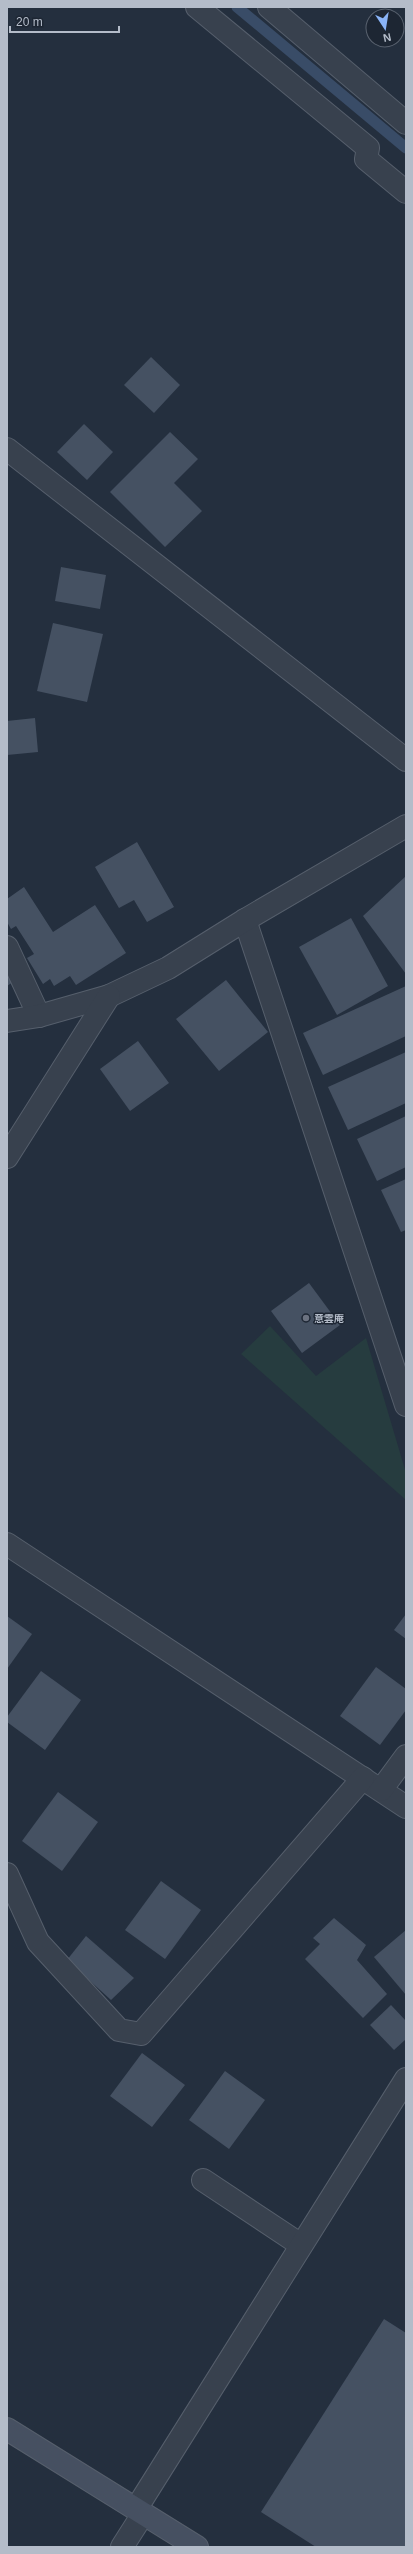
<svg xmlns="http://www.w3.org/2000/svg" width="413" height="2554" font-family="Helvetica,'Noto Sans JP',sans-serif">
	<rect width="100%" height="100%" fill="#242f3e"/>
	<polygon fill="#263c3f" points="270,1326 316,1376 366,1338 406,1473 406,1500 241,1354"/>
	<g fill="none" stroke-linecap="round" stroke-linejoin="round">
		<polyline stroke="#394c67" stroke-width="11" points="237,7 406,148"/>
	</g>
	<g fill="#455162">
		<polygon points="151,357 180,385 154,413 124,385"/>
		<polygon points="84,424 113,452 87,480 57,452"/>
		<polygon points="170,432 198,459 174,483 202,511 165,547 110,492"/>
		<polygon points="61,567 106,575 100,609 55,601"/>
		<polygon points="53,623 103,634 87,702 37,691"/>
		<polygon points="35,718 38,752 7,755 7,721"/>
		<polygon points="137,842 174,907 147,922 134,900 119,908 95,867"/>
		<polygon points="406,876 406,974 363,916"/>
		<polygon points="24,887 53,932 95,905 126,953 76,985 70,976 54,986 50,979 43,984 27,958 34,954 16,926 11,929 7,922 7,899"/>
		<polygon points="351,918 388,986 337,1015 299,947"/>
		<polygon points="7,970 13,982 7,986"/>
		<polygon points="226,980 268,1032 219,1071 176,1019"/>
		<polygon points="406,986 406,1036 323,1075 303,1033"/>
		<polygon points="138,1041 169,1083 130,1111 100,1069"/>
		<polygon points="406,1052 406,1103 348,1130 328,1087"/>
		<polygon points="406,1116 406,1167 377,1181 357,1139"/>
		<polygon points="406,1179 406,1230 401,1232 381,1190"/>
		<polygon points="309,1283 340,1325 302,1353 271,1311"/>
		<polygon points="406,1614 406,1639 394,1630"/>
		<polygon points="7,1616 32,1634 7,1669"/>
		<polygon points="376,1667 406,1689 406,1710 380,1745 340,1716"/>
		<polygon points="41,1671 81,1700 45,1750 7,1722 7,1717"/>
		<polygon points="58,1792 98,1822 62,1871 22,1841"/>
		<polygon points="161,1881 201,1910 165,1959 125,1930"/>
		<polygon points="334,1918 366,1945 357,1960 387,1994 363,2018 305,1959 320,1944 313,1938"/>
		<polygon points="406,1930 406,1995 374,1957"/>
		<polygon points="86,1936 134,1978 111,2000 67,1960"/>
		<polygon points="391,2005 406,2021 406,2039 394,2050 370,2025"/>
		<polygon points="142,2053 185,2085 152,2127 110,2096"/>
		<polygon points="225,2071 265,2100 229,2149 189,2120"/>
		<polygon points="384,2319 406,2333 406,2547 316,2547 261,2512"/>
	</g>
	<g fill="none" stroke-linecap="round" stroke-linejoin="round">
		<g stroke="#565f6c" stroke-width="24">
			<g id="street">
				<polyline points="197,7 368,148 366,159 406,192"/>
				<polyline points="269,7 406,123"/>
				<polyline points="7,449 406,760"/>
				<polyline points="245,920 406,1405"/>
				<polyline points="7,947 39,1016"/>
				<polyline points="7,1021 39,1016 109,996 168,968 245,920 406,826"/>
				<polyline points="7,1157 109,996"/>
				<polyline points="7,1544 406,1807"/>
				<polyline points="381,1790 406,1756"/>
				<polyline points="7,1874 38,1942 119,2030 141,2034 363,1778"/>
				<polyline points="203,2180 301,2245"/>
				<polyline points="136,2509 406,2079"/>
				<polyline points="122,2547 143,2514"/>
			</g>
		</g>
		<g stroke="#565f6c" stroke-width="24">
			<polyline id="secondary" points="7,2429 197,2547"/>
		</g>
		<use href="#street" stroke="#38414e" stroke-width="22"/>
		<use href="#secondary" stroke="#465061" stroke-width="22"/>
	</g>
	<circle fill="#6b7280" stroke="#1d2633" stroke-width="1.5" cx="306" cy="1318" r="4"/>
	<g text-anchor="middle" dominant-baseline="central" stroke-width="3" stroke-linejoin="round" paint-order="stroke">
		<g font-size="10" font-weight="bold" fill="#b4bcc9" stroke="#1d2633" text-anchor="start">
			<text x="314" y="1318">意雲庵</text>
		</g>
	</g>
	<rect width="413" height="2554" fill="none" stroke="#b4bcc9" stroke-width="16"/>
	<g transform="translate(385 28) rotate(168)"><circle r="19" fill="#1d2633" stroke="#59626f"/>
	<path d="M0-3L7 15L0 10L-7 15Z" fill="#8ab4f8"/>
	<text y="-6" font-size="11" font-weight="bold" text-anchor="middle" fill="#b4bcc9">N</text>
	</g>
	<path d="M10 26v6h109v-6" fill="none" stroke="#b4bcc9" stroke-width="2"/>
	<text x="16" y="26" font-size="12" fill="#b4bcc9" stroke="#1d2633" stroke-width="3" paint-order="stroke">20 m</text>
</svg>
